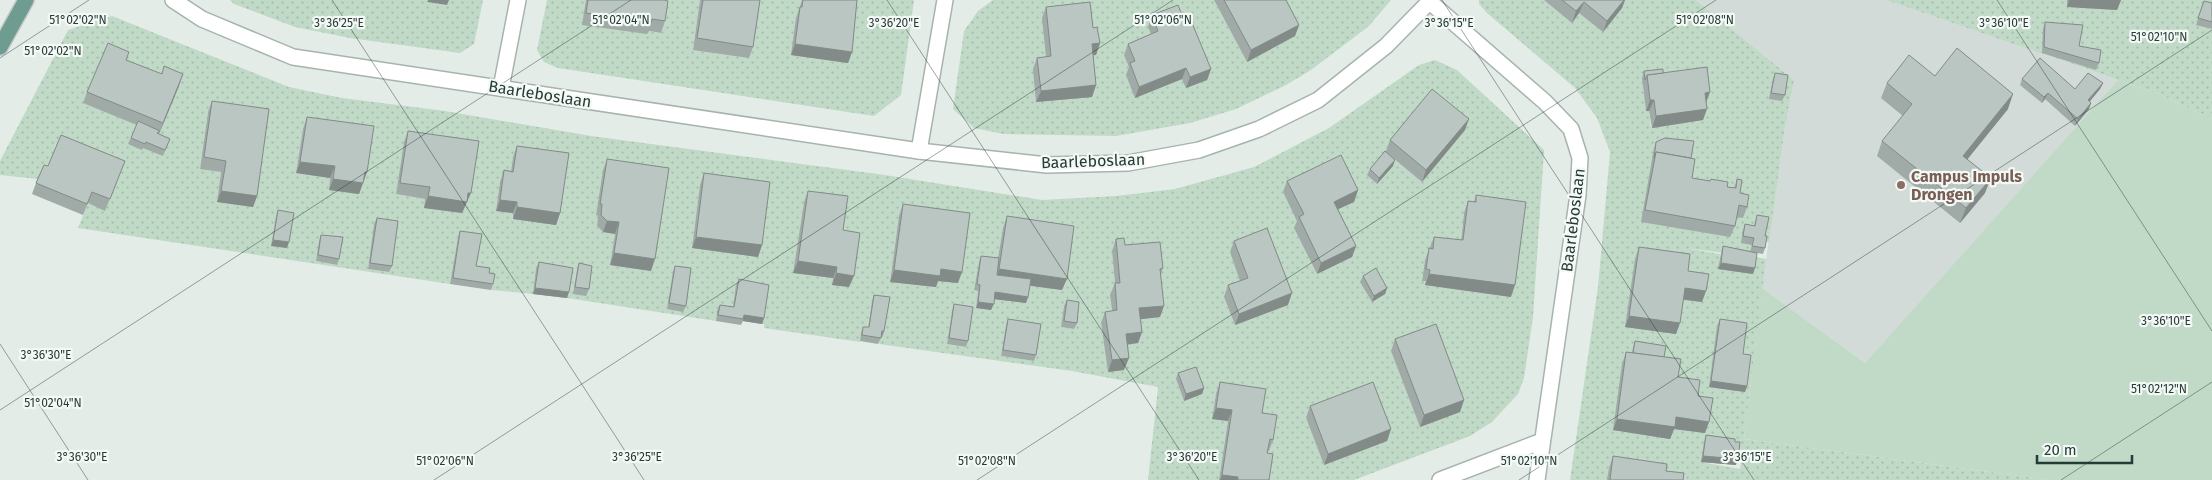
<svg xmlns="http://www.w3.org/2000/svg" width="2212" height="480" font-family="'Fira Sans',sans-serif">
	<defs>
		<pattern id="garden-dots" width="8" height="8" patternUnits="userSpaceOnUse" patternTransform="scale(1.25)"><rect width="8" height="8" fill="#c0dac7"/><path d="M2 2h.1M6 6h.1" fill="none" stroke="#a5bcac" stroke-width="1.8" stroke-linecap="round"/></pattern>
	</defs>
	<rect width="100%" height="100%" fill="#e4ece8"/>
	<polygon fill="#d2dbd7" points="1696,0 1886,0 2118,80 1865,363 1762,288 1785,127 1794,80"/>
	<polygon fill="#c0dac7" points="2118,80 2159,94 2212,119 2212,480 2048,480 1744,439 1762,288 1865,363"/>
	<g fill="url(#garden-dots)" fill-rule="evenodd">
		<polygon points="230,0 427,0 428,2 447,5 448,0 483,0 474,44 460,53 350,38 295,27 234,4"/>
		<polygon points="547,0 586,0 648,31 660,33 653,0 700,0 693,50 758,0 914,0 901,95 874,116 558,68 544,62 537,50"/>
		<polygon points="993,0 1214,0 1247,62 1281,0 1391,0 1369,26 1311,70 1286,85 1236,109 1190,123 1116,136 1003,134 974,128 953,109 964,31 978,11"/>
		<path d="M1479,0H1544L1572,22L1579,13L1612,0H1696L1794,80L1785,127L1769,242L1752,245L1748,256L1685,248L1720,254L1719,269L1755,257L1766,259L1744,439L2048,480H1570L1598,287L1610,152L1597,118L1575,88L1487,13L1479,4ZM1643,86L1703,120L1651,127L1649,111H1646ZM1732,448L1743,450L1740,469L1701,462Z"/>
		<polygon points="1886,0 2067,0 2067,7 2117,10 2117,0 2212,0 2212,10 2196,24 2212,29 2212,119 2159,94"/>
		<path d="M112,16L289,87L342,98L445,111L591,136L885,175L1042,200L1116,196L1175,189L1254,167L1329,128L1419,65L1435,60L1457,70L1544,150L1533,317L1524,378L1518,394L1492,422L1470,436L1354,480H1267L1269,466L1263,464L1265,451H1269L1273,427L1258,424L1261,401L1216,394L1212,419L1228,421L1219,480H1148L1158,387L1072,371L879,344V337H882L887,303L872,301L866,334L861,333L860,342L764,328V324H762L767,291L737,285L732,313L717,312L716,321L567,298L571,274L536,268L533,294L491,290L493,280L487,279L488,275L474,272L479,240L458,237L450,284L78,228L88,203L105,210L121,172L55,145L56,147L44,178L40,176L38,179L0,175V161L68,30ZM1428,100L1465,130L1422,182L1386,151ZM208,112L265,120L253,207L217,202L221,172L200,168ZM303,129L369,138L363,183H361L359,194L329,190L330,178L296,173ZM404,142L474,152L467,204H464L462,213L424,208L425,199L396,194ZM513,157L565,165L556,224L513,219V213L496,211L500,182L509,183ZM1383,158L1392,166L1377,184L1368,175ZM1336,166L1354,202L1330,213L1352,257L1317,274L1295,229L1300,226L1283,192ZM603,171L664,180L651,271L610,265L615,234L603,232L597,226L598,216L596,215ZM700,185L766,193L758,256L692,248ZM804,202L843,208L839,242L856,245L849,287L832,285L833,278L793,273ZM1472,207L1522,214L1511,297L1425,285L1426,281L1422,280L1425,260H1428L1430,248L1459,252L1464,213H1471ZM899,216L966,225L958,283L937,280L936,287L890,281ZM276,217L291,219L287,248L271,246ZM374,224L396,227L389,272L368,269ZM1003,228L1070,237L1062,290L1029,286L1026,303L993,299L991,310L976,308L978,291L974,290L979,262L997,265ZM1263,239L1288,305L1235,325L1224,297L1244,289L1230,252ZM319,241L340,244L337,265L316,261ZM1120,250L1121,257L1156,254L1158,280H1156L1160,317L1135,320L1138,343L1122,345L1124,370L1108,371L1101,324L1113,322L1110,295L1116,294L1112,251ZM1374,274L1385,294L1372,302L1361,283ZM1064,306L1077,308L1074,329L1061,327ZM952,311L971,314L966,347L947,344ZM1006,325L1039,330L1034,361L1001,356ZM1431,335L1460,411L1420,426L1391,351ZM1194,373L1202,394L1184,401L1176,379ZM1369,393L1387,440L1324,465L1306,418Z"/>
	</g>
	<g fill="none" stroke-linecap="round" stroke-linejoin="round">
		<g stroke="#a7b3af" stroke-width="18">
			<g id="minor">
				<polyline points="173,0 202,19 293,57 919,151 1047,165 1128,163 1199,150 1259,129 1318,100 1386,46 1431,0"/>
				<polyline points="1430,2 1545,102 1571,129 1580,158 1578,195 1537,480"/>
				<polyline points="501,88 518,0"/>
				<polyline points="919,151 945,0"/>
				<polyline points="1440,480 1542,441"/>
			</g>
		</g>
		<g stroke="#c2c8c6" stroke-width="18">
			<polyline id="major" points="0,47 26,0"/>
		</g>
		<use href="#minor" stroke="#fff" stroke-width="15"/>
		<use href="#major" stroke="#6e9c90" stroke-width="15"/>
	</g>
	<g fill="#a0aaa6">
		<polygon points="586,0 664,0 665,21 661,33 649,31 647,34 582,25"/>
		<polygon points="700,0 760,0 753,47 749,58 693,50"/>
		<polygon points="802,0 857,0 852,52 848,63 791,55 796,18"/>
		<polygon points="1214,0 1287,0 1287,2 1299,25 1295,36 1247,62"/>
		<polygon points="1544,0 1625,0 1622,8 1603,32 1579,13 1572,23"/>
		<polygon points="2067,0 2121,0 2117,10 2067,7"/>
		<polygon points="2204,1 2212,3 2212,29 2196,25"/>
		<polygon points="1046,7 1093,28 1100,43 1096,55 1093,55 1096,85 1092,97 1036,102 1033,69 1037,58 1046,57 1042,18"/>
		<polygon points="1152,15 1184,20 1211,69 1207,80 1186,88 1182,79 1135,98 1126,75 1129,67 1124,55 1128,44 1151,34 1148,27"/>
		<polygon points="2045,22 2079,46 2099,63 2096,70 2042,53 2043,29"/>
		<polygon points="127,60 179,86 159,134 170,139 163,156 143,148 142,150 128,144 137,125 83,103 87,92"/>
		<polygon points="1644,71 1663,73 1706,102 1703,120 1652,128 1649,111 1646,111 1642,78"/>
		<polygon points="1775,73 1785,95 1782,101 1769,99 1773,79"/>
		<polygon points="1935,76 2008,109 1967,159 1985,193 1960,223 1877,156 1882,141 1903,116 1881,98 1887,83"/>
		<polygon points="2022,79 2075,89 2103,83 2100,89 2090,101 2091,103 2089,109 2075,126 2045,99 2042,103 2020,85"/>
		<polygon points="212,101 257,196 253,207 217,202 221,172 200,169 208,112"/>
		<polygon points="307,117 367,172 359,194 329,190 330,178 296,173 303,129"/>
		<polygon points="1465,130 1422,182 1386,152 1393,166 1377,184 1367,175 1370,169 1386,151 1390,140"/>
		<polygon points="408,131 467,204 466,204 462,213 424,208 425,199 396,194 404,142"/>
		<polygon points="1656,142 1691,158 1692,178 1710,181 1711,179 1727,187 1734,188 1737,179 1740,193 1747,207 1743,218 1736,217 1735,226 1730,237 1641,222 1654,148"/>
		<polygon points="517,146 560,213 556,225 513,219 513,213 496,211 500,182 504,170 511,171 513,157"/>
		<polygon points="607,159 651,271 610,265 615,234 603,232 597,226 598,216 596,215 603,170"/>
		<polygon points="125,161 105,211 88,203 83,215 32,194 36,183 48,166"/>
		<polygon points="704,173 762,245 758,257 692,248 700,185"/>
		<polygon points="1287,181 1358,190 1354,202 1338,209 1356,246 1352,257 1317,274 1294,228 1297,221 1283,192"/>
		<polygon points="808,191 843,230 849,287 832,285 833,278 793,273 804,202"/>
		<polygon points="1476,195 1511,297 1425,285 1426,281 1422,281 1425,260 1434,237 1461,240 1464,213 1468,201 1474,202"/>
		<polygon points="903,204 958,283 938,281 936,287 890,282 899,216"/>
		<polygon points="278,210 287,248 271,246 276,216"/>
		<polygon points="1757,215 1765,236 1765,248 1763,254 1757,253 1753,274 1718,269 1721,253 1723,246 1750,251 1752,245 1741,243 1743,230 1745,224 1754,226"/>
		<polygon points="1007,216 1062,290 1030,286 1026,303 994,299 991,310 976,308 978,291 974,290 979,262 981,256 998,258 1003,228"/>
		<polygon points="377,218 392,266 389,272 368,269 374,224"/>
		<polygon points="460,231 476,266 489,273 493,284 491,290 450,284 458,237"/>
		<polygon points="321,235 339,259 337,265 316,261 319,241"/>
		<polygon points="1116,239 1163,268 1161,274 1160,317 1140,319 1142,332 1138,343 1127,345 1124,370 1108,372 1101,323 1105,312 1112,311 1110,295 1115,283 1112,251"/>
		<polygon points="1234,241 1288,305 1235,325 1224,297 1228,285 1240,281 1230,252"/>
		<polygon points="1639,247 1688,271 1702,302 1683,300 1676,334 1625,327 1635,259"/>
		<polygon points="539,262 567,298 533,294 536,268"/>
		<polygon points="579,263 589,289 586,296 573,294 577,270"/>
		<polygon points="675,266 686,306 683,312 667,309 673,272"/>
		<polygon points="1363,276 1387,288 1385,294 1372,302 1360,282"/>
		<polygon points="739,279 764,318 762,324 743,321 741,325 716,321 717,311 720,305 733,307 736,285"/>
		<polygon points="874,295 884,331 878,344 860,341 861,333 863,327 868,327 872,301"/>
		<polygon points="1067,300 1077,323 1074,329 1061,327 1064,306"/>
		<polygon points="954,304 968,341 966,347 947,344 952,311"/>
		<polygon points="1008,319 1036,355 1034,361 1001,356 1006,325"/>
		<polygon points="1720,319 1743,354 1747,386 1745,392 1709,387 1717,326"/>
		<polygon points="1395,339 1464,400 1460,412 1420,427 1391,351"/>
		<polygon points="1635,341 1664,357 1678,377 1698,396 1705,433 1674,429 1670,439 1613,430 1622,364 1626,352 1632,353 1633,347"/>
		<polygon points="1178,373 1204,388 1202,394 1184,401 1176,379"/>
		<polygon points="1220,382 1262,413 1273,440 1269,451 1267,451 1269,480 1219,480 1228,421 1212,419 1216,394"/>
		<polygon points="1310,406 1391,429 1387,441 1324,465 1306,418"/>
		<polygon points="1706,435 1735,442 1736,465 1701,462 1704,442"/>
		<polygon points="1613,456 1666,471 1683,480 1607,480 1609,468"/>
	</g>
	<g fill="#828b87">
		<polygon points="428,0 449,0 447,5 427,2"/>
		<polygon points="1624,0 1625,0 1622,8 1603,32 1607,21"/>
		<polygon points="2069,0 2121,0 2117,10 2067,7"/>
		<polygon points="1584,2 1579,13 1572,23 1576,11"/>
		<polygon points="1299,25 1295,36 1247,62 1251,50"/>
		<polygon points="1100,43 1096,55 1088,56 1092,44"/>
		<polygon points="795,44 852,52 848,63 791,55"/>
		<polygon points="1186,68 1182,79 1135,98 1139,87"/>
		<polygon points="1211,69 1207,80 1186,88 1190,77"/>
		<polygon points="183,74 179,86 159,134 163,123"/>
		<polygon points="2103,83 2100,89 2086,106 2088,100"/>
		<polygon points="1096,85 1092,97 1036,102 1041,91"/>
		<polygon points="1710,92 1706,103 1705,93"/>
		<polygon points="2048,93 2045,99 2042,103 2044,97"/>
		<polygon points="2013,94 2008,109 1958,171 1963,156"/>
		<polygon points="1650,100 1654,100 1649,111 1646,111"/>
		<polygon points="2091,103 2089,109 2075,126 2078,119"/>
		<polygon points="1707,109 1703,120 1652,128 1656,116"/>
		<polygon points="1469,119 1465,130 1422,182 1426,170"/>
		<polygon points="1395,160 1393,166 1377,184 1379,178"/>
		<polygon points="300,162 335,166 330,178 296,173"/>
		<polygon points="365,172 367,172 359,194 329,190 333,179"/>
		<polygon points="1991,178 1985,193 1960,223 1966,208"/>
		<polygon points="1358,190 1354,202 1330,213 1334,202"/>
		<polygon points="221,191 257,196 253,207 217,202"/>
		<polygon points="468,193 471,193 462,213 424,208 428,196"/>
		<polygon points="500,200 517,202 513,213 496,211"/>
		<polygon points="517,207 560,213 556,225 513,219"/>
		<polygon points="607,221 619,222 615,234 603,232"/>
		<polygon points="696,237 762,245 758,257 692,248"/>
		<polygon points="273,240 289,242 287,248 271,246"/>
		<polygon points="1356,246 1352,257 1317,274 1321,263"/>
		<polygon points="614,253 655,259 651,271 610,265"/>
		<polygon points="798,261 837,267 833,278 793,273"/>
		<polygon points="1721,263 1755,268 1753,274 1718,269"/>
		<polygon points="941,269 962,272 958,283 938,281 936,287 890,282 894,270"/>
		<polygon points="999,269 1067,279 1062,290 995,281"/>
		<polygon points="836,273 854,276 849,287 832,285"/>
		<polygon points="1429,274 1515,285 1511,297 1425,285"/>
		<polygon points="535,288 569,292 567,298 533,294"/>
		<polygon points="1387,288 1385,294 1372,302 1374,296"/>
		<polygon points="1685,288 1706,291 1702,302 1681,299"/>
		<polygon points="995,292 1028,297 1026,303 993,299"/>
		<polygon points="1292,293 1288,305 1235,325 1239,314"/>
		<polygon points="978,302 994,304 991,310 976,308"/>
		<polygon points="1164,306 1160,317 1135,320 1139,308"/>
		<polygon points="744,315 764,318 762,324 743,321"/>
		<polygon points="1629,316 1680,323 1676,334 1625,327"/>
		<polygon points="882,331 884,331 882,337 879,337"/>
		<polygon points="1142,332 1138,343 1122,345 1126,334"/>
		<polygon points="1129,358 1124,370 1108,372 1112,360"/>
		<polygon points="1711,381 1747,386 1745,392 1709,387"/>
		<polygon points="1204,388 1202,394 1184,401 1186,394"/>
		<polygon points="1464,400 1460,412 1420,427 1424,415"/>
		<polygon points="1216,408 1232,410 1228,421 1212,419"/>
		<polygon points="1676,417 1709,422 1705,433 1674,429 1670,439 1613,430 1617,419"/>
		<polygon points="1391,429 1387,441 1324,465 1328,454"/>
		<polygon points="1703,456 1738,459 1736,465 1701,462"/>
		<polygon points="1222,475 1238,477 1237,480 1220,480"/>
	</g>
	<g fill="#bac6c1" stroke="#828b87">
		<polygon points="588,0 664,0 668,1 665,21 652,19 651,23 586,13"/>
		<polygon points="703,0 760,0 753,47 697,38"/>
		<polygon points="803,0 857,0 852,52 795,44 800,7 802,7"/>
		<polygon points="1224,0 1286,0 1299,25 1251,50"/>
		<polygon points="1562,0 1624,0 1607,21 1584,2 1576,11"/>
		<polygon points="2204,1 2212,3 2212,22 2198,18"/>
		<polygon points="1090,2 1093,28 1097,27 1100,43 1092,44 1096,85 1041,91 1037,58 1051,56 1046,7"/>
		<polygon points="1178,5 1184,20 1190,18 1211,69 1190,77 1186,68 1139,87 1130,63 1135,61 1128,44 1158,31 1152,15"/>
		<polygon points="2045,22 2083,25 2079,46 2101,50 2099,63 2044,47"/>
		<polygon points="108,43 129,52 126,60 162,74 164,66 183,74 163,123 87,92"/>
		<polygon points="1957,48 2013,94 1963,156 1991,178 1966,208 1882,141 1912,104 1887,83 1909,55 1935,76"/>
		<polygon points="2040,58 2075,89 2088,73 2103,83 2088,100 2091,103 2078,119 2048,93 2044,97 2022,79"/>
		<polygon points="1707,67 1710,92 1705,93 1707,109 1656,116 1654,100 1650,100 1647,75"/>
		<polygon points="1663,69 1663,73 1647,75 1645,80 1644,71"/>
		<polygon points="1775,73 1788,75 1785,95 1771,93"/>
		<polygon points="1432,89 1469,119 1426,170 1390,140"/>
		<polygon points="212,101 269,109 257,196 221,191 226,161 204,157"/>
		<polygon points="307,117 374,126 367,172 365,172 363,183 333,179 335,166 300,162"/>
		<polygon points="138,121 160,131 157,133 170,139 165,150 146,142 145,144 131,138"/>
		<polygon points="408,131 479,141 471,193 468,193 467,202 428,196 430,187 400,183"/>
		<polygon points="61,135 125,161 110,199 92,192 87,204 36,183 44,165 48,166"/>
		<polygon points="1665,138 1694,141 1691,158 1656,152 1654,158 1656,142"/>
		<polygon points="517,146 569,153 560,213 517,207 517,202 500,200 504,170 513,172"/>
		<polygon points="1385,151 1395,160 1379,178 1370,169"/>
		<polygon points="1656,152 1695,159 1692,178 1710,181 1711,179 1728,182 1727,187 1736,188 1737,179 1742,180 1740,193 1749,195 1747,207 1739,205 1735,226 1645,210"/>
		<polygon points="1341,155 1358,190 1334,202 1356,246 1321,263 1299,217 1304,214 1287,181"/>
		<polygon points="607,159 669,168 655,259 614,253 619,222 607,221 601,215 602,204 600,204"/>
		<polygon points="704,173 770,182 762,245 696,237"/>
		<polygon points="808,191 848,196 843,230 860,233 854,276 836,273 837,267 798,261"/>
		<polygon points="1476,195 1526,202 1515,285 1429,274 1430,270 1426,269 1429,248 1433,249 1434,237 1463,240 1468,201 1476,202"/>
		<polygon points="903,204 970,213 962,272 941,269 940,276 894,270"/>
		<polygon points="278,210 294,213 289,242 273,240"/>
		<polygon points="1757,215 1769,217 1765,236 1767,236 1765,248 1752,246 1754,238 1743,236 1745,224 1755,226"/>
		<polygon points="1007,216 1074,226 1067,279 999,269"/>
		<polygon points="377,218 398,221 392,266 370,263"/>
		<polygon points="1267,228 1292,293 1239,314 1228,285 1248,278 1234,241"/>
		<polygon points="460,231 482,234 476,266 490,268 489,273 495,274 493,284 453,278"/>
		<polygon points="321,235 343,237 339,259 318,255"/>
		<polygon points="1124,238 1125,245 1160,242 1163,268 1160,269 1164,306 1139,308 1142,332 1126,334 1129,358 1112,360 1105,312 1117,310 1115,283 1120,283 1116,239"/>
		<polygon points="1723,246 1757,253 1755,268 1721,263"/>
		<polygon points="1639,247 1690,254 1688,271 1709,274 1706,291 1685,288 1680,323 1629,316"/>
		<polygon points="981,256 999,258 997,275 1031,279 1028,297 995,292 994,304 978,302 980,285 977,284"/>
		<polygon points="539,262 573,268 569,292 535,288"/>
		<polygon points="579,263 592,266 589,289 575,287"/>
		<polygon points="675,266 691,268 686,306 669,303"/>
		<polygon points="1376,268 1387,288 1374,296 1363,276"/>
		<polygon points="739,279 769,285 764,318 744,315 743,319 718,315 720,305 734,307"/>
		<polygon points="874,295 890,297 884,331 882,331 881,338 862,335 863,327 869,327"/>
		<polygon points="1067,300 1079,302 1077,323 1064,321"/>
		<polygon points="954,304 973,307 968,341 949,338"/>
		<polygon points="1008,319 1041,324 1036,355 1003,350"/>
		<polygon points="1720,319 1747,323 1743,354 1751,355 1747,386 1711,381"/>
		<polygon points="1436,324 1464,400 1424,415 1395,339"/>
		<polygon points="1635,341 1666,346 1664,357 1633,353"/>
		<polygon points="1626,352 1681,359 1678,377 1700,380 1698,396 1713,398 1709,422 1676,417 1675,427 1617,419"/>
		<polygon points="1196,367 1204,388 1186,394 1178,373"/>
		<polygon points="1220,382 1266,389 1262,413 1277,415 1273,440 1270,439 1267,453 1273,454 1269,480 1238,480 1238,477 1222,475 1232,410 1216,408"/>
		<polygon points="1373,382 1391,429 1328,454 1310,406"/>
		<polygon points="1706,435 1735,439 1735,442 1740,442 1738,459 1703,456"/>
		<polygon points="1613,456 1667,464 1666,471 1684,473 1683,480 1610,480"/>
	</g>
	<path fill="none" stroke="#253b35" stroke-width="1" stroke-opacity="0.45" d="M332,0L644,480M887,0L1199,480M1442,0L1754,480M1997,0L2212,331M0,58L89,0M0,344L88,480M0,410L631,0M434,480L1173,0M977,480L1716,0M1519,480L2212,30M2061,480L2212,382"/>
	<circle fill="#8d6e63" stroke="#f4f9f6" stroke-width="2" cx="1901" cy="185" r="5"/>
	<g text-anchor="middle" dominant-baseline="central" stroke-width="4.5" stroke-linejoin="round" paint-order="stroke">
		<g font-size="16" fill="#253b35" stroke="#f4f9f6">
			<text transform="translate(540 94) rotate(9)">Baarleboslaan</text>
			<text transform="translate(1093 161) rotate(-2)">Baarleboslaan</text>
			<text transform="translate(1573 220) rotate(-83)">Baarleboslaan</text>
		</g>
		<g font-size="16" font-weight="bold" fill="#785e54" stroke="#f4f9f6" text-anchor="start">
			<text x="1911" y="176">Campus Impuls<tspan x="1911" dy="18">Drongen</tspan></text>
		</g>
	</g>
	<g font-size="12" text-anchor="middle" fill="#253b35" stroke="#f4f9f6" stroke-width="4.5" stroke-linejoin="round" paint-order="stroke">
		<text x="78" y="24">51°02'02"N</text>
		<text x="621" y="24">51°02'04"N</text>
		<text x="1163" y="24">51°02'06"N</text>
		<text x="1705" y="24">51°02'08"N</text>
		<text x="339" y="27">3°36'25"E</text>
		<text x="894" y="27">3°36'20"E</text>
		<text x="2004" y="27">3°36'10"E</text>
		<text x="1449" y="27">3°36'15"E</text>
		<text x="2159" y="41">51°02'10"N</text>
		<text x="53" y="55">51°02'02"N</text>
		<text x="2166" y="325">3°36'10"E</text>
		<text x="46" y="359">3°36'30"E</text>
		<text x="2159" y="393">51°02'12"N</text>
		<text x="53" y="407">51°02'04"N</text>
		<text x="82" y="461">3°36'30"E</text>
		<text x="637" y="461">3°36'25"E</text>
		<text x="1192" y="461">3°36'20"E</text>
		<text x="1747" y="461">3°36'15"E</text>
		<text x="445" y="465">51°02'06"N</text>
		<text x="987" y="465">51°02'08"N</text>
		<text x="1529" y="465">51°02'10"N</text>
	</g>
	<path d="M2037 455v8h95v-8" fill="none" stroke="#253b35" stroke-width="2.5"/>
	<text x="2044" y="455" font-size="15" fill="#253b35" stroke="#f4f9f6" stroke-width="4" paint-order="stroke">20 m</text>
</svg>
